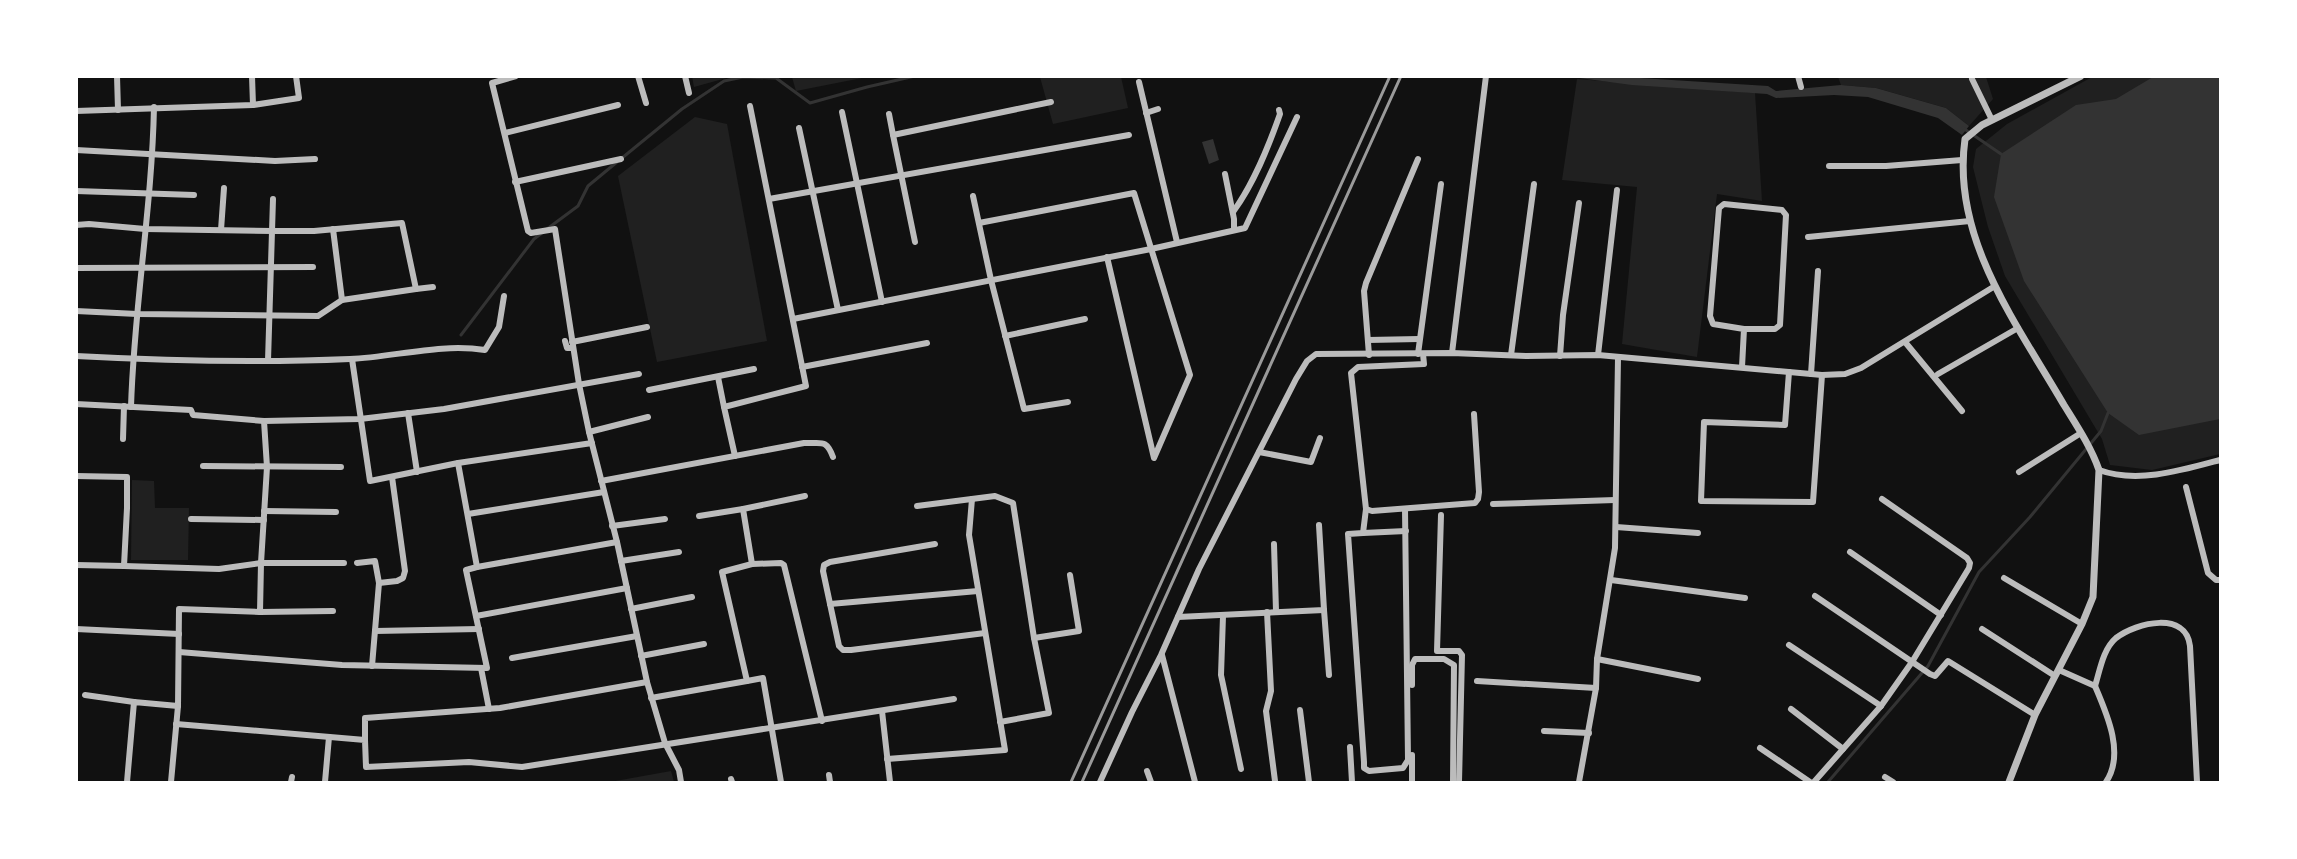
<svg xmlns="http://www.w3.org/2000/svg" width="2297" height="859" font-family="'Nunito Sans',sans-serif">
	<rect width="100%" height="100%" fill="#111"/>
	<g fill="#202020">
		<polygon points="692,76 730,76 730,77 694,87"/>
		<polygon points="792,77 792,76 867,77 796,91"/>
		<polygon points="1040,77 1121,77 1128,108 1053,124"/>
		<polygon points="1838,77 1986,77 1993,99 1969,126 1946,108 1876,88 1841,85"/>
		<polygon points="2092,77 2220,77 2220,454 2152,470 2110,465 2102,439 2005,276 1988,227 1973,167 1976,149 2007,124"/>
		<polygon points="1577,79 1755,93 1762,201 1717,194 1697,357 1622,344 1637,187 1562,180"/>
		<polygon points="695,117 727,124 767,341 657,362 618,176"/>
		<polygon points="132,480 154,481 155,508 189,508 188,560 131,560"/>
		<polygon points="671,771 674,782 610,782"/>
	</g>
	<g fill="#333">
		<polygon points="1572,77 1624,77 1768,86 1776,91 1841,85 1876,88 1946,108 1969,126 1962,135 1938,118 1868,97 1834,95 1776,98 1767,94 1632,85"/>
		<polygon points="2153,77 2220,76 2220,419 2139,435 2108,413 2024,281 1994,197 2001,154 2076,105 2116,99"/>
		<polygon points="1213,139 1219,160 1209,164 1202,142"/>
	</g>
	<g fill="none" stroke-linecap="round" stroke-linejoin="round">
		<g stroke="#333" stroke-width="3">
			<polyline points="1963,128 2001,154"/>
			<polyline points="622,158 682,109 724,81 743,77 776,78 810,103 867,87 915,76"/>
			<polyline points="547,229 578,206 588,186 617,162"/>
			<polyline points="461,335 534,239 542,233"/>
			<polyline points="1828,782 1928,666 1979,572 2030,517 2101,431 2108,413"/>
		</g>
		<g stroke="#bcbcbc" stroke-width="6">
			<polyline points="117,76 118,110"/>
			<polyline points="252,76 253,105"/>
			<polyline points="516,76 492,83 528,231 531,233 555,229 579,384 589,432 617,542 647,682 665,743 679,770 681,782"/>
			<polyline points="638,76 646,103"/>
			<polyline points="685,76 689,93"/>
			<polyline points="1798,76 1801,87"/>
			<polyline points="1972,79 1992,120"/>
			<polyline points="1139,82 1177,242"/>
			<polyline points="76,111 253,105 299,98 296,76"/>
			<polyline points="842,112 882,302"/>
			<polyline points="1146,113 1158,109"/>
			<polyline points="889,114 893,135"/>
			<polyline points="799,128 838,310"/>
			<polyline points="505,133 618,105"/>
			<polyline points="76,150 275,161 315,159"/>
			<polyline points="1829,166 1886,166 1962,160"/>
			<polyline points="1225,174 1234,219 1234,230"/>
			<polyline points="515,182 621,159"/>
			<polyline points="76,191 194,195"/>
			<polyline points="973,196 991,280 1024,409 1068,402"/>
			<polyline points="769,199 1129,135"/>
			<path d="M1233,212C1254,183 1268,148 1280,114L1279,110"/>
			<polyline points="979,223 1134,193 1190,375 1154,458 1107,257"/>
			<polyline points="76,225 89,224 145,229 272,231 314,231 402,223 416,289 342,300 318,316 137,314 76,311"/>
			<polyline points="333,229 342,300"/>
			<polyline points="221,230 224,188"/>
			<polyline points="1808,237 1970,221"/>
			<polyline points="915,242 893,135 1051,102"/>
			<polyline points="76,268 313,267"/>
			<polyline points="416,289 433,287"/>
			<polyline points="793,319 1151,249 1245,228 1297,117"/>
			<polyline points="1005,336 1085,319"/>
			<polyline points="1368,340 1419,339"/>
			<polyline points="565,341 567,348 573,348"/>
			<polyline points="572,342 647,327"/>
			<polyline points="1905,342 1962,411"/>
			<polyline points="1452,353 1486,76"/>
			<polyline points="1418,354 1441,184"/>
			<polyline points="1423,354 1424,364 1358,367 1351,373 1366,509 1372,511 1475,503 1478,499 1479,492 1474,414"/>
			<polyline points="1369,355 1364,291 1366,283 1418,159"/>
			<polyline points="1511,355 1534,184"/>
			<polyline points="1598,355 1617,190"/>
			<path d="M76,356C168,361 258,363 350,359C395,357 440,343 485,350L499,327L504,296"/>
			<polyline points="1560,356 1563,315 1579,203"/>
			<polyline points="352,359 370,481 458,463 592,443"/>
			<polyline points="268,361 273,199"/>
			<polyline points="802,367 927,343"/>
			<polyline points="1742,367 1744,329 1713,324 1710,316 1719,208 1724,204 1782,210 1786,215 1780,325 1775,329 1744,329"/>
			<polyline points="1789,372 1785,425 1704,422 1701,501 1813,502 1822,375"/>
			<polyline points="1811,374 1818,271"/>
			<polyline points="1938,374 2018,328"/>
			<polyline points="718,377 724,407"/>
			<polyline points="649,390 754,369"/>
			<polyline points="76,404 191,410 193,415 264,421"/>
			<path d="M131,407C134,306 152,207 154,107"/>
			<polyline points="408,413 417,472"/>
			<polyline points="589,432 648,417"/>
			<polyline points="123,439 124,406"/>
			<polyline points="1259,452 1311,462 1320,438"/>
			<polyline points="735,456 724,407 806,386 750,106"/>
			<polyline points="203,466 341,467"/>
			<path d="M2099,470C2137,484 2183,470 2220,460"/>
			<polyline points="2019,472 2081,433"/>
			<polyline points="76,476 127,477 127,508 124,566 76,565"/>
			<path d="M601,481L804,443C821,444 826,438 833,457"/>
			<polyline points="2186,487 2208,573 2216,580 2220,580"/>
			<polyline points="1493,504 1615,500"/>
			<polyline points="917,506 995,496 1013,503 1034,638 1049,713 1000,722"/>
			<polyline points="1366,509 1363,533 1348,534 1364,762 1364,768 1369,771 1403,768 1408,760 1405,509"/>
			<polyline points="264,511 336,512"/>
			<polyline points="468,514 604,492"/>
			<polyline points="1441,515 1437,651 1459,651 1462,655 1459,782"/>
			<polyline points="699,516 743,509"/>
			<polyline points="191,519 264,520"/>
			<polyline points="612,526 665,519"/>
			<polyline points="1616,527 1698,533"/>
			<polyline points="1363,533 1406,531"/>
			<polyline points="935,544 830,562 824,565 823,571 839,646 843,650 851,650 985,633"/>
			<polyline points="1274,544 1276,611"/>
			<polyline points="1850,552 1941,615"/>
			<polyline points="621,561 679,552"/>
			<polyline points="357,563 375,561 379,583 372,666"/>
			<polyline points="752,564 781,563 784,565 822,721"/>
			<polyline points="124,566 219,569 261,563 344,563"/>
			<polyline points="477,567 617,542"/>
			<polyline points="2004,578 2082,624"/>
			<polyline points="1611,580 1745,598"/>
			<polyline points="379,583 397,581 403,578 405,571 392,477"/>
			<polyline points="1815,596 1930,674 1935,676 1948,661 2035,715"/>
			<polyline points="830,604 978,591"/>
			<polyline points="631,609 692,597"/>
			<polyline points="1324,610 1329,675"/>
			<polyline points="260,612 333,611"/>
			<polyline points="1267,612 1271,691 1266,711 1275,781"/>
			<polyline points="476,616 627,588"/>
			<polyline points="1223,616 1221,675 1241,769"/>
			<polyline points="1178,617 1324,610 1319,525"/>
			<polyline points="76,629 179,634"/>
			<polyline points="1982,629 2055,676"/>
			<polyline points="375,631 479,629"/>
			<polyline points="1034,638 1079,631 1070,575"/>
			<polyline points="1789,645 1881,706"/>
			<polyline points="179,652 342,665 487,668 466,570 477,567 458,463"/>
			<polyline points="1162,655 1195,782"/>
			<polyline points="641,656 704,644"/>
			<polyline points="512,658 637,636"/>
			<polyline points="1597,659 1698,679"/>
			<polyline points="481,668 489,709"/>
			<path d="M2059,670L2095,686C2100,670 2103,649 2116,638C2137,622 2186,611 2190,646L2197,782"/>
			<polyline points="747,681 763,678 781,782"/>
			<polyline points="1477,681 1596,688"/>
			<polyline points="1412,685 1412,665 1415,659 1444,659 1454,665 1453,782"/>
			<path d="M2095,686C2107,714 2125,754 2106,782"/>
			<polyline points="85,695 134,702"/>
			<polyline points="651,698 747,681 722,572 752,564 743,509 805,496"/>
			<polyline points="1791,709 1843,749"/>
			<polyline points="1300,710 1309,782"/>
			<polyline points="882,711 890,782"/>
			<polyline points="176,724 365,740 366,767 469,762 522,767 954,699"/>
			<polyline points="1544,731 1589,733"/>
			<polyline points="365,740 365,718 500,708 647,682"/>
			<polyline points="1350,747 1352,782"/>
			<polyline points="1760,748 1810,782"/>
			<polyline points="1412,755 1412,782"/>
			<polyline points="887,759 1005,750 969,535 972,499"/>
			<polyline points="1147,771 1151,782"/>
			<polyline points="829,775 830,782"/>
			<polyline points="1885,777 1893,782"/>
			<polyline points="731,779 732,782"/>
			<polyline points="127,782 134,702 178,706 179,609 260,612 261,563 267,467 264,421 360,419 444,409 639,374"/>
			<polyline points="171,782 178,706"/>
			<polyline points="291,782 292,777"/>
			<polyline points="325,782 329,737"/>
			<polyline points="1100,782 1132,712 1161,655 1199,569 1296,379 1307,361 1316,354 1452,353 1526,356 1598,355 1822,375 1845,374 1861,368 1995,286"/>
			<polyline points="1579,782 1596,688 1597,659 1615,548 1618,358"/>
			<polyline points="1814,782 1881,706 1912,662 1969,568 1970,563 1967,558 1882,499"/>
		</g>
		<path stroke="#bcbcbc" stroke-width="7" d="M2009,782L2035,715L2082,624L2093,597L2099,470C2091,447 2077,426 2064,405C2017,324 1951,238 1965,139L1982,125L2081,76"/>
		<g stroke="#9a9a9a" stroke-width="3">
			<polyline points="1071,782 1390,76"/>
			<polyline points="1082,782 1401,76"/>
		</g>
	</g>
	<rect width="2297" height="859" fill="none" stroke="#ffffff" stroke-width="156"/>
</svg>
